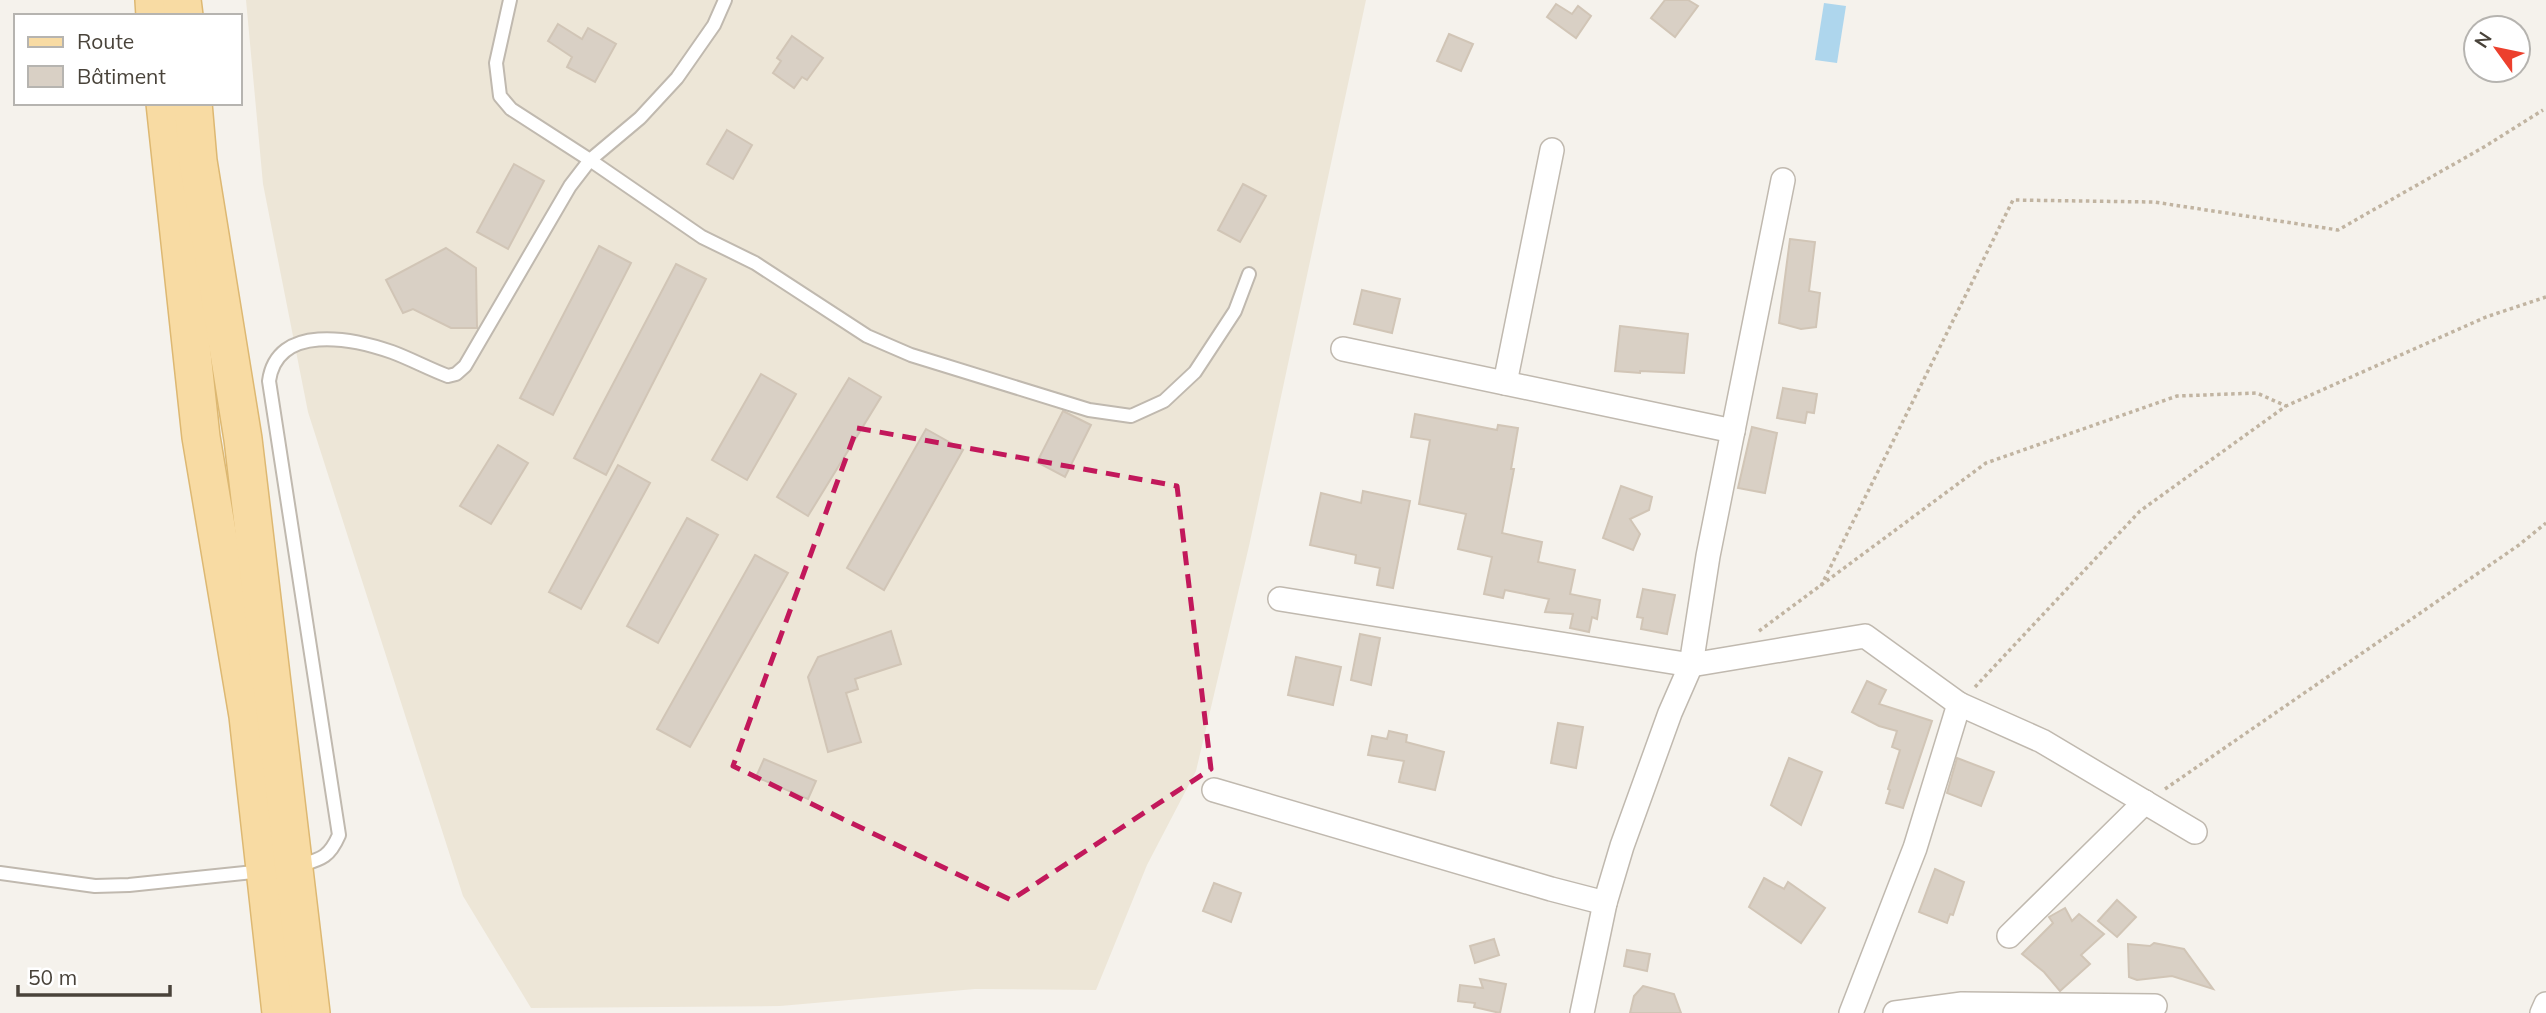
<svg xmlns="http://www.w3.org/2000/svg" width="2546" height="1013" font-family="Mulish,sans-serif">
	<rect width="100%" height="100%" fill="#f5f2ec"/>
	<polygon fill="#ede6d7" points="246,0 1366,0 1249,546 1196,771 1147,865 1096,990 975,989 780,1006 531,1008 463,896 308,412 263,184"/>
	<polygon fill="#aed6ed" points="1824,3 1846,6 1837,63 1815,60"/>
	<g fill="#d9d0c5" stroke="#d1c5b6" stroke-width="2">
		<polygon points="1665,0 1688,0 1698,6 1675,37 1651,18"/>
		<polygon points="1556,4 1572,14 1578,6 1591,16 1576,38 1547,17"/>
		<polygon points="558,24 582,39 588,28 616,44 595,82 567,67 572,57 548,41"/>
		<polygon points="1449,34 1473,44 1461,71 1437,61"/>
		<polygon points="792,36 823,58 807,80 802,77 794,88 773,73 781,61 777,58"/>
		<polygon points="727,130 752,145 733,179 707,164"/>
		<polygon points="514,164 544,181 508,249 477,232"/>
		<polygon points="1243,184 1266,196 1240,242 1218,230"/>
		<polygon points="1790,239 1815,242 1809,291 1820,293 1816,327 1801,329 1779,323"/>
		<polygon points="599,246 631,263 553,415 520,398"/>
		<polygon points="446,248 476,268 477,328 451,328 413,309 403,313 386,280"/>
		<polygon points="676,264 706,279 606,475 574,458"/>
		<polygon points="1362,290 1400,299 1392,333 1354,324"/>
		<polygon points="1620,326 1688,334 1684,373 1640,371 1640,373 1615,371"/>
		<polygon points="761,374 796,394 747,480 712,460"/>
		<polygon points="849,378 881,397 808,516 777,497"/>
		<polygon points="1783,388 1817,394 1814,413 1807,412 1805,423 1777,418"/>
		<polygon points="1063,411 1091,425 1065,477 1037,462"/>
		<polygon points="1415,414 1497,430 1498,425 1518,428 1511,469 1514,469 1502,533 1542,542 1538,562 1575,570 1570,594 1600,600 1597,619 1592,617 1589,632 1570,628 1573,614 1545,612 1549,599 1505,590 1503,598 1484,594 1492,557 1458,549 1466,514 1419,504 1430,440 1411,437"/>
		<polygon points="1752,427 1777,433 1765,493 1738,488"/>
		<polygon points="926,429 963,450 884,590 847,568"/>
		<polygon points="498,445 528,463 491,524 460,506"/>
		<polygon points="618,465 650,483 581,609 549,592"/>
		<polygon points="1621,486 1652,497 1649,510 1630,519 1640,534 1633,550 1603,538"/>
		<polygon points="1363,491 1410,501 1393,588 1377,585 1380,568 1355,563 1356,555 1310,545 1321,493 1361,503"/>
		<polygon points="687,518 718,535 658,643 627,626"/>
		<polygon points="755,555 788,573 690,747 657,729"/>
		<polygon points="1643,589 1675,595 1667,634 1641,629 1643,618 1637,617"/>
		<polygon points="891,631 901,664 855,679 858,689 846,693 861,742 828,752 808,677 818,657"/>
		<polygon points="1360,634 1380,638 1371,685 1351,680"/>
		<polygon points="1296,657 1341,667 1333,705 1288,695"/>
		<polygon points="1867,681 1886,690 1879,704 1932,721 1903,808 1886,803 1890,790 1888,789 1900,750 1892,747 1897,731 1879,726 1852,712"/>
		<polygon points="1558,723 1583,727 1576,768 1551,763"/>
		<polygon points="1389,731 1407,735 1406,742 1444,752 1435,790 1399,782 1404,761 1368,755 1372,736 1387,739"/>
		<polygon points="1789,758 1822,772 1801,825 1771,805"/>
		<polygon points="1957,758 1994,772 1981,806 1947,793"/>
		<polygon points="764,759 816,781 808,799 756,777"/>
		<polygon points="1935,869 1964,882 1953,915 1950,914 1947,923 1919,912"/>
		<polygon points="1764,878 1784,889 1788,882 1825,908 1801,943 1749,907"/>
		<polygon points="1214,883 1241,893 1231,922 1203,911"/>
		<polygon points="2117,900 2136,917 2117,937 2098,921"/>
		<polygon points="2065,908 2072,921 2079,914 2104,934 2081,955 2090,964 2060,991 2044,972 2022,954 2053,923 2049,917"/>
		<polygon points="1494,939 1499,955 1475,963 1470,946"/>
		<polygon points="2154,943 2184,949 2213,989 2172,976 2137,980 2129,977 2128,944 2150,946"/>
		<polygon points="1627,950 1650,954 1647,971 1624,966"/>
		<polygon points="1480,979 1506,984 1500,1013 1474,1007 1475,1003 1458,1001 1460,985 1483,988"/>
		<polygon points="1643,986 1674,994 1681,1013 1630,1013 1634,996"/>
	</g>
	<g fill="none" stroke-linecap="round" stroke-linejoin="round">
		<g stroke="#c0b9af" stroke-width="16">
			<g id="lane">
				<polyline points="510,0 496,63 500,96 511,109 590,160 702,237 755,263 867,336 911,355 1089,410 1131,416 1164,401 1195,372 1235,311 1249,274"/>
				<path d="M298,866C321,859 329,858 339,835L269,381C277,323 352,338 392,352C411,359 429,369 448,376L456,374L465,366L570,186L590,160L640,118L677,78L714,25L725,0"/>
				<polyline points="0,873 95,886 129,885 263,871"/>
			</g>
		</g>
		<g stroke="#c0b9af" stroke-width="26">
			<g id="street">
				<polyline points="1343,349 1733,431"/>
				<polyline points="1505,383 1552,150"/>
				<polyline points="1280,599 1691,665 1865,636 1959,704 2042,741 2195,832"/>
				<polyline points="1214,790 1551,889 1605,903"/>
				<polyline points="2009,936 2145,802"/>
				<polyline points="1582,1013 1605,903 1622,846 1670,713 1691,665 1708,556 1783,180"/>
				<polyline points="1851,1013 1915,848 1959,704"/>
				<polyline points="1895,1013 1962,1004 2155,1006"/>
				<polyline points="2542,1013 2546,1004"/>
			</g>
		</g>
		<g stroke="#ddb872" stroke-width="40">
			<g id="primary">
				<polyline points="154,0 155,16"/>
				<polyline points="182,0 184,16"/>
				<polyline points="165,103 201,437 248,716 281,1013"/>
				<polyline points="193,103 198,161 243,439 311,1013"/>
			</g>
		</g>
		<g stroke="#c1b4a1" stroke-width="3.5" stroke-dasharray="3.5 3.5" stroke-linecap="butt">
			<polyline points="1821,586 2013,200 2154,202 2338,230 2484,147 2543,110"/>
			<polyline points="1759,631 1986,463 2177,396 2257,393 2286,406"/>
			<polyline points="1975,687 2140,511 2286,406 2486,317 2546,297"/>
			<polyline points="2165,789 2519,545 2546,523"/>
		</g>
		<use href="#lane" stroke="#fff" stroke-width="12"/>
		<use href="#street" stroke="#fff" stroke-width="23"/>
		<use href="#primary" stroke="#f8dba3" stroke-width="37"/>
	</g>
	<path fill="none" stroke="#c2185b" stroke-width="5" stroke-dasharray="14 9" stroke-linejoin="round" d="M857,428L1177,486L1211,769L1011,900L733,766Z"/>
	<rect x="14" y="14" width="228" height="91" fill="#ffffff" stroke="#b6b4b0" stroke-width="2"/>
	<rect x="28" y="37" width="35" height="10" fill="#f8dba3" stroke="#b6b4b0" stroke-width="2"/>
	<text x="77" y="49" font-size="21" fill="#49433a">Route</text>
	<rect x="28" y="66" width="35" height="21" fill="#d9d0c5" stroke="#b6b4b0" stroke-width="2"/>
	<text x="77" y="84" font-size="21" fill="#49433a">Bâtiment</text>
	<g transform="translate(2497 49) rotate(303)"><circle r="33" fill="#ffffff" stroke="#b6b4b0" stroke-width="2"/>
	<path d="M0-5L12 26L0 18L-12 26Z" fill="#ec402d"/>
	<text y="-10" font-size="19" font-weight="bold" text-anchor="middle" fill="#49433a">N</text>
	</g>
	<path d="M18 985v10h152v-10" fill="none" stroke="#49433a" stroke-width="3.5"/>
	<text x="28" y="985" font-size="21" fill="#49433a" stroke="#ffffff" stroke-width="5" paint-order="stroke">50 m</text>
</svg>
